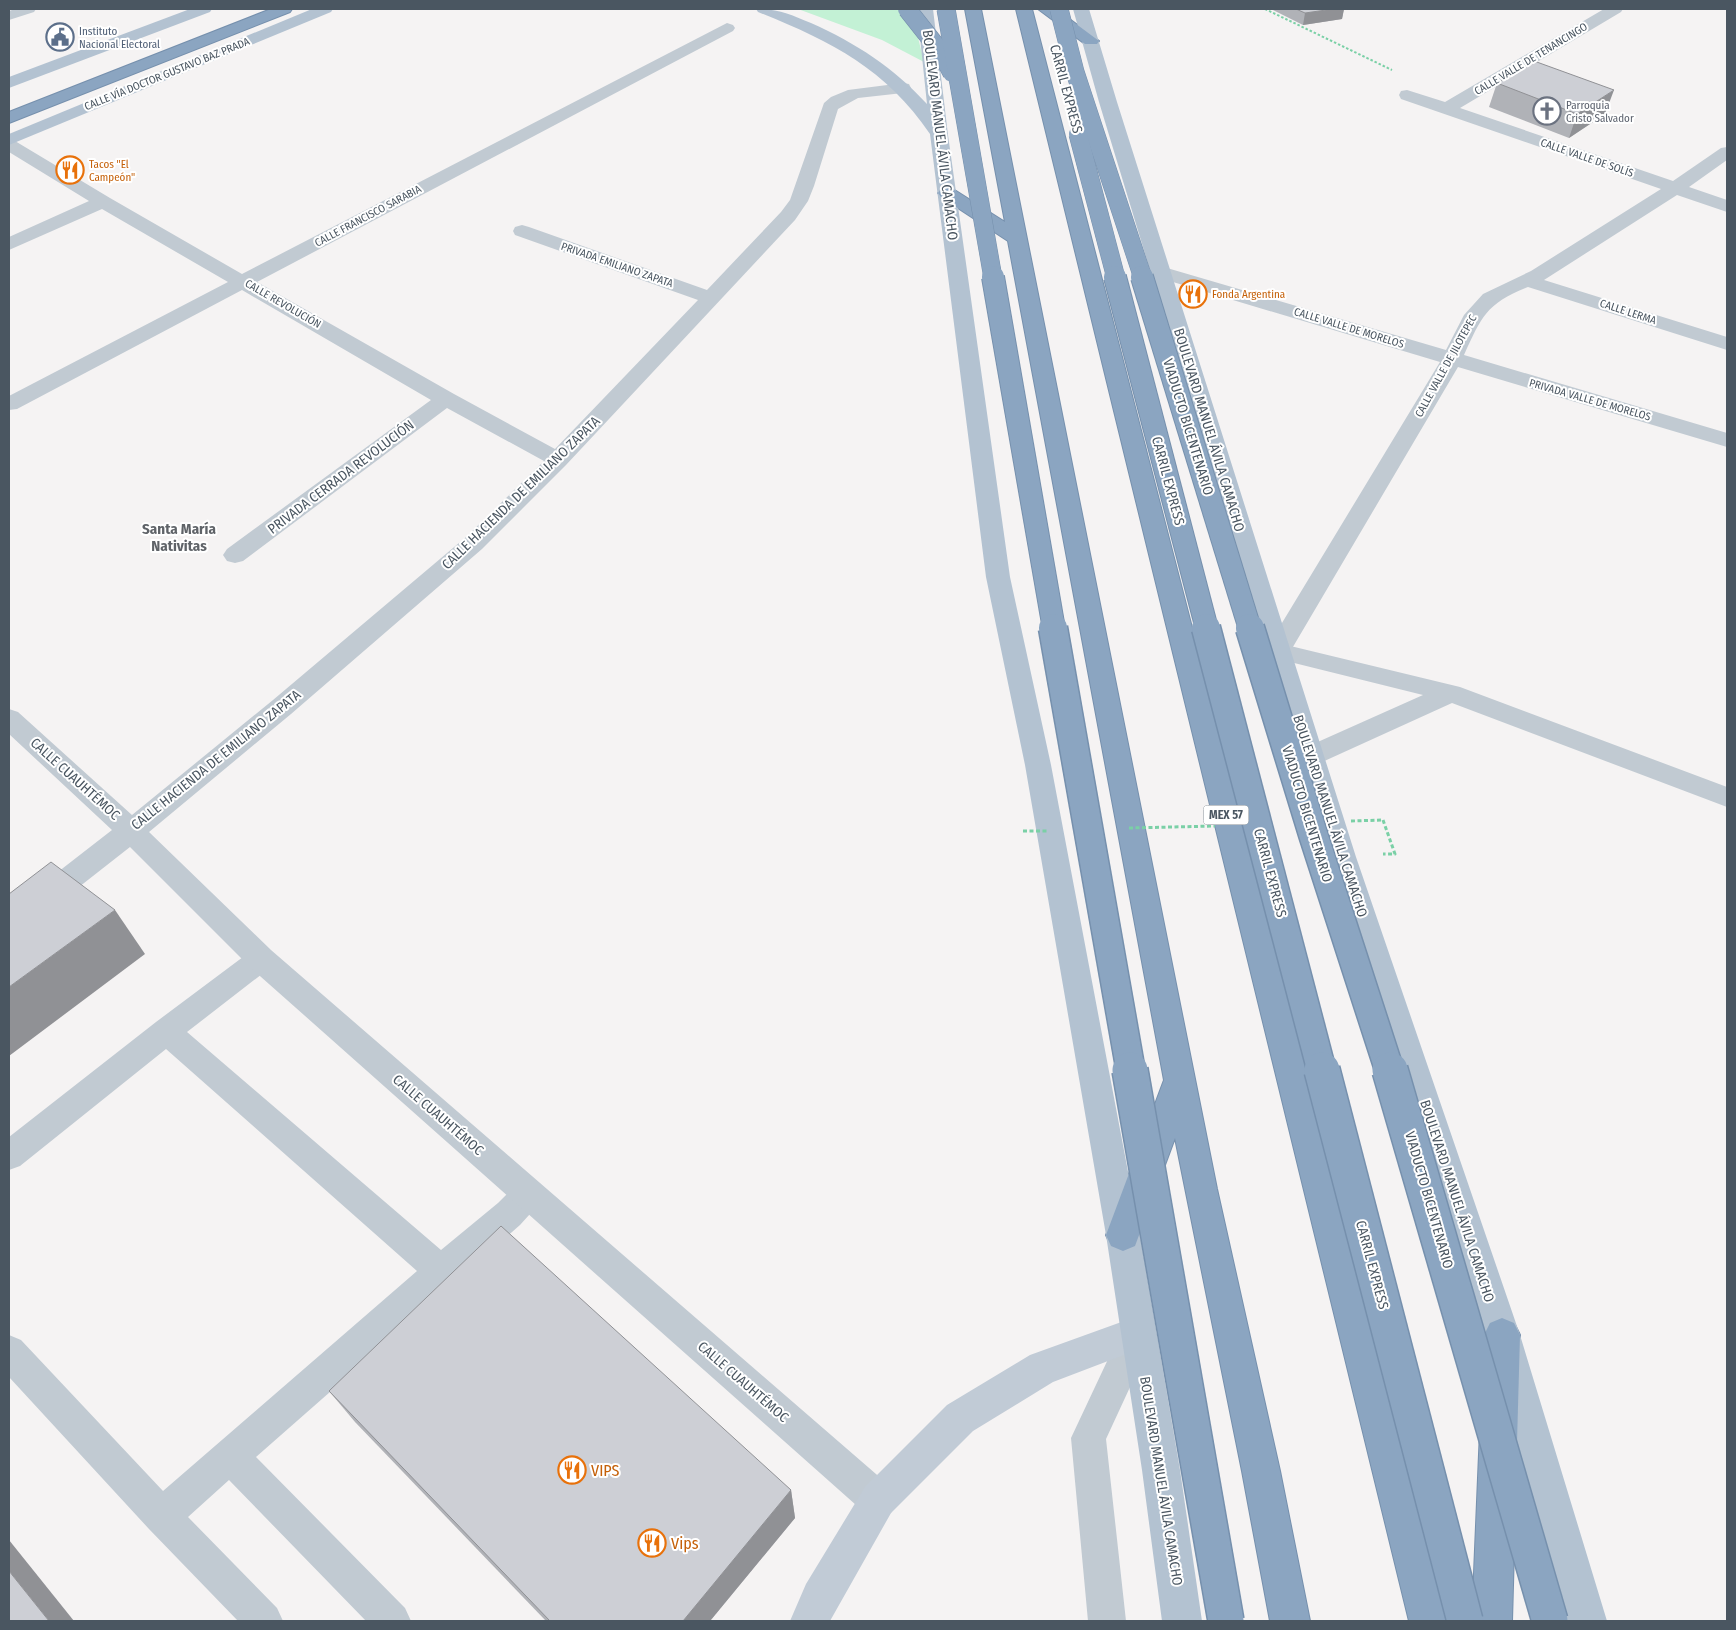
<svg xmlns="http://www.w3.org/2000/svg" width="1736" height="1630" font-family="'Fira Sans Condensed',sans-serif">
	<rect width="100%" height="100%" fill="#f5f3f3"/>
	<polygon fill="#c3f1d5" points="798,9 911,9 924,62 882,40"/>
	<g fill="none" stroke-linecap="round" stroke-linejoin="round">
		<g stroke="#7690ad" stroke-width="2">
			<g id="highway">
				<polygon points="271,9 292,9 290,12 9,123 9,112"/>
				<polygon points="965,9 981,9 1217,1189 1280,1471 1310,1621 1270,1621 1242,1471 1175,1138 1135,1246 1123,1251 1111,1246 1106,1235 1164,1080 1008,241 941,197 938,193 941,189 947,187 953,189 1005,222"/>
				<polygon points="1016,9 1032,9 1449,1621 1409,1621"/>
				<polygon points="1038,9 1056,9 1099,41 1097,44 1085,44"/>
				<polygon points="1502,1318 1514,1323 1520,1335 1512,1621 1472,1621 1484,1335 1490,1323"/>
			</g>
		</g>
		<polyline stroke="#7ad0a6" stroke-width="2" stroke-dasharray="2.5 2" stroke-linecap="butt" points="1265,9 1392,70"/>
		<polyline stroke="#7ad0a6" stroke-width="3" stroke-dasharray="4 2.5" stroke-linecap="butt" points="1383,820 1395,854 1383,854"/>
		<g fill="#c1cad2" fill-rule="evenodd">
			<polygon points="15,9 36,9 34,12 9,20 9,11"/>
			<polygon points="1278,643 1460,687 1727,787 1727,807 1452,703 1320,763 1311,766 1302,763 1298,756 1302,749 1423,695 1270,657 1266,651 1270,645"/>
			<polygon points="261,947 271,951 275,959 271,967 187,1032 441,1250 498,1203 517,1184 528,1179 539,1184 544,1194 539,1204 520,1225 256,1457 405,1608 411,1621 366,1621 229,1480 188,1517 277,1608 283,1621 238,1621 149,1529 9,1377 9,1335 21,1340 163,1491 417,1271 166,1049 20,1166 9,1170 9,1137 156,1022 251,951"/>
			<polygon points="1138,1316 1150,1321 1155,1333 1106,1439 1126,1621 1088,1621 1071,1438 1126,1321"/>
		</g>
		<g fill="#c1cad2" fill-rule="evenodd">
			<path d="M1604,9H1623L1621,12L1460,108L1673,181L1721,148L1727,147V160L1689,187L1727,200V212L1677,195L1544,280L1727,337V350L1528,287C1486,304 1482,316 1464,355L1727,433V447L1458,367L1287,657L1278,660L1269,657L1265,651L1440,362L1153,276L1150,272L1153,268L1160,266L1167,268L1446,350L1464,315L1483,294L1531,271L1661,189L1401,99L1399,95L1401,91L1407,90L1445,102Z"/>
			<polygon points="727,23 733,25 735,28 733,31 257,282 454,394 555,449 698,300 515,235 513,231 515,227 522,225 529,227 707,290 781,212 790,200 824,103 831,97 848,90 903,83 909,84 911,88 909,92 903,93 858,98 838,109 814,186 808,201 795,220 566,465 482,549 291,714 149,832 271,950 891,1487 897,1500 891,1513 878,1519 865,1513 251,968 130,847 19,934 9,938 9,910 112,830 9,734 9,709 18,712 132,815 273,700 466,537 544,461 447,408 243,561 235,563 227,561 223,555 227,549 431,400 242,290 17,409 9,410 9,396 228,282 102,209 9,250 9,237 89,201 9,152 9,140 15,141 110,198 242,274"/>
		</g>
		<polygon fill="#c1cbd6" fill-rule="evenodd" points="1138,1316 1150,1321 1156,1333 1150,1345 1053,1382 973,1431 891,1513 830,1621 790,1621 806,1584 865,1487 947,1405 1030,1355"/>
		<g fill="#b3c2d1" fill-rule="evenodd">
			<polygon points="190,9 212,9 210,12 9,88 9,77"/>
			<polygon points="312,9 333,9 331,12 9,145 9,134"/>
			<path d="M756,9C777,8 792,15 811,23C856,43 894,68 927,104L917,9H933L948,135L1010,577L1051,765L1140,1235L1180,1470L1202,1621H1162L1142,1470L1106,1235L1025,765L986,577L930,134C885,68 830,41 758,12Z"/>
			<polygon points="1073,9 1089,9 1117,102 1356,857 1520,1335 1607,1621 1567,1621 1484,1335 1328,857 1099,102"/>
		</g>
		<use href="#highway" fill="#8ba5c1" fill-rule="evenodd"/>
		<g stroke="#7690ad" stroke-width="19" stroke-linecap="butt">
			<g id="highway-bridge-far3">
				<polyline points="907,9 941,52 952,73"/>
				<polyline points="946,9 993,278"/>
				<polyline points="1059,9 1075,72 1143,278"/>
				<polyline points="1078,134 1116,278"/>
			</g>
		</g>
		<g stroke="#7690ad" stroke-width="24" stroke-linecap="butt">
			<g id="highway-bridge-far2">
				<polyline points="993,277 1054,629"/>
				<polyline points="1115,277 1207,629"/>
				<polyline points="1142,277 1250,629"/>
			</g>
		</g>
		<g stroke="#7690ad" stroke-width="31" stroke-linecap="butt">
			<g id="highway-bridge-far1">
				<polyline points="1053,628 1131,1072"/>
				<polyline points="1206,628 1322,1072"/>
				<polyline points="1250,628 1313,834 1390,1072"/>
			</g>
		</g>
		<g stroke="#7690ad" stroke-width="38" stroke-linecap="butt">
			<g id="highway-bridge">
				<polyline points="1130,1070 1226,1621"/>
				<polyline points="1322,1070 1465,1621"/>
				<polyline points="1390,1070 1550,1621"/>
			</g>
		</g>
		<g stroke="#7ad0a6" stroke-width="3" stroke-dasharray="4 2.5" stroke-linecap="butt">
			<polyline points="1351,821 1383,820"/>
			<polyline points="1129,828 1215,826"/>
			<polyline points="1023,831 1048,831"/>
		</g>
		<use href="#highway-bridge-far3" stroke="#8ba5c1" stroke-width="18"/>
		<use href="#highway-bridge-far2" stroke="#8ba5c1" stroke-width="22"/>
		<use href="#highway-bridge-far1" stroke="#8ba5c1" stroke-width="28"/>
		<use href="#highway-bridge" stroke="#8ba5c1" stroke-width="35"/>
	</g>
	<g fill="#b0b2b7">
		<polygon points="1271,9 1344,9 1342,19 1303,25"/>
		<polygon points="1497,83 1605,114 1569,138 1489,107"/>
		<polygon points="329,1391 791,1490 795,1518 710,1621 546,1621 355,1422"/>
	</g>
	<g fill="#909195">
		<polygon points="1333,9 1344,9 1342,19 1303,25 1305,13"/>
		<polygon points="1614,90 1605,114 1569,138 1577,114"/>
		<polygon points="115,910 145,954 9,1056 9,987"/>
		<polygon points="791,1490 795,1518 710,1621 683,1621"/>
		<polygon points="9,1540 74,1621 49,1621 9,1571"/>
	</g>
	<g fill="#cdcfd5" stroke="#909195">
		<polygon points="1296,9 1333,9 1305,13"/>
		<polygon points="1534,61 1614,90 1577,114 1497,83"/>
		<polygon points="51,862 115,910 9,987 9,894"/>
		<polygon points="501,1226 791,1490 683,1621 550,1621 329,1391"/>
		<polygon points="9,1571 49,1621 9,1621"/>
	</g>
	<defs>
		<g id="civic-ring" transform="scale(1.4375)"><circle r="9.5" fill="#fff" stroke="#5c6f8a" stroke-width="1.5"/><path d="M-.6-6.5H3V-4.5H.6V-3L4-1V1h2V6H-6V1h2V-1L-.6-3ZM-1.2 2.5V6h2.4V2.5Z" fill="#5c6f8a"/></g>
		<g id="church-ring" transform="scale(1.4375)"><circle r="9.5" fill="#fff" stroke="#6b7280" stroke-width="1.5"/><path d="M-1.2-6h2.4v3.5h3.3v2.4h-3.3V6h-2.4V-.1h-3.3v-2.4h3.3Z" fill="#6b7280"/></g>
		<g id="restaurant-ring" transform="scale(1.4375)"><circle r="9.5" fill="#fff" stroke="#e8710a" stroke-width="1.5"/><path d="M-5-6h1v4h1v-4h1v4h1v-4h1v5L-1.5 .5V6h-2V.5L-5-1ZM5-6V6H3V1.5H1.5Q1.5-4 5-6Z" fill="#e8710a"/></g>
	</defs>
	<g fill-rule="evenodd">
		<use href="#civic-ring" x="60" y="37"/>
		<use href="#church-ring" x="1547" y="111"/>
		<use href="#restaurant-ring" x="70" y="170"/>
		<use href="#restaurant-ring" x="1193" y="294"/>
		<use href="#restaurant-ring" x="572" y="1470"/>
		<use href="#restaurant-ring" x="652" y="1543"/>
	</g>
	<g text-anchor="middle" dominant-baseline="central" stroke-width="4" stroke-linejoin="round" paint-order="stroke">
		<g font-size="11" fill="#4e5e75" stroke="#fff" text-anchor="start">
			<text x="79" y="31">Instituto<tspan x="79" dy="13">Nacional Electoral</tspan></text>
		</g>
		<g font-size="11" fill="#4a5661" stroke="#fff">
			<text transform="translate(1531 59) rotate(-31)">CALLE VALLE DE TENANCINGO</text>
			<text transform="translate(167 74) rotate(-22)">CALLE VÍA DOCTOR GUSTAVO BAZ PRADA</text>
			<text transform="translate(1587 158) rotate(19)">CALLE VALLE DE SOLÍS</text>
			<text transform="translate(368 216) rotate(-28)">CALLE FRANCISCO SARABIA</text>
			<text transform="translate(617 265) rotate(19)">PRIVADA EMILIANO ZAPATA</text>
			<text transform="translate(283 304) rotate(30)">CALLE REVOLUCIÓN</text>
			<text transform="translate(1628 312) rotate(18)">CALLE LERMA</text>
			<text transform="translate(1349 328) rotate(17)">CALLE VALLE DE MORELOS</text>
			<text transform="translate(1446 366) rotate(-61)">CALLE VALLE DE JILOTEPEC</text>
			<text transform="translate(1590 400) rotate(16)">PRIVADA VALLE DE MORELOS</text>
		</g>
		<g font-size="11" fill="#5b616d" stroke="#fff" text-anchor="start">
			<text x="1566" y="105">Parroquia<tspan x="1566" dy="13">Cristo Salvador</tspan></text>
		</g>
		<g font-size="11" fill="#c56008" stroke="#fff" text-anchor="start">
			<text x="89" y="164">Tacos "El<tspan x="89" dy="13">Campeón"</tspan></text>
			<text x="1212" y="294">Fonda Argentina</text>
		</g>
		<rect fill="#fff" stroke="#808990" stroke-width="1" x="1203.5" y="805.5" width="45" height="19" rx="4"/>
		<g font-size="12" font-weight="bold" fill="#4a5661">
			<text x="1226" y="815">MEX 57</text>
		</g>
		<g font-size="14" fill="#4a5661" stroke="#fff">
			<text transform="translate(1066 89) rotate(75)">CARRIL EXPRESS</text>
			<text transform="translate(940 135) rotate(83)">BOULEVARD MANUEL ÁVILA CAMACHO</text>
			<text transform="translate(1188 427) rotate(73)">VIADUCTO BICENTENARIO</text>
			<text transform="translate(1209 430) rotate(73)">BOULEVARD MANUEL ÁVILA CAMACHO</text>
			<text transform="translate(341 477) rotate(-37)">PRIVADA CERRADA REVOLUCIÓN</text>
			<text transform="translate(1168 481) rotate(75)">CARRIL EXPRESS</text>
			<text transform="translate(521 493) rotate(-44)">CALLE HACIENDA DE EMILIANO ZAPATA</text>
			<text transform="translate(216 760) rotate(-39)">CALLE HACIENDA DE EMILIANO ZAPATA</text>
			<text transform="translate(75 779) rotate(42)">CALLE CUAUHTÉMOC</text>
			<text transform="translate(1307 814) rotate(73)">VIADUCTO BICENTENARIO</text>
			<text transform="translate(1330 816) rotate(72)">BOULEVARD MANUEL ÁVILA CAMACHO</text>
			<text transform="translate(1270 873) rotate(75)">CARRIL EXPRESS</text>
			<text transform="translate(438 1115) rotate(41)">CALLE CUAUHTÉMOC</text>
			<text transform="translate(1429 1200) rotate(74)">VIADUCTO BICENTENARIO</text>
			<text transform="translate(1457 1201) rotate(72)">BOULEVARD MANUEL ÁVILA CAMACHO</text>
			<text transform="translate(1372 1265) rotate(75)">CARRIL EXPRESS</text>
			<text transform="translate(743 1382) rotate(41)">CALLE CUAUHTÉMOC</text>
			<text transform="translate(1161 1481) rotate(81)">BOULEVARD MANUEL ÁVILA CAMACHO</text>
		</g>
		<g font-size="15" font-weight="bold" fill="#5f6368" stroke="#fff">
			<text x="179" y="529">Santa María<tspan x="179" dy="17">Nativitas</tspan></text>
		</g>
		<g font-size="16" fill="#c56008" stroke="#fff" text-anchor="start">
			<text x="591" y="1470">VIPS</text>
			<text x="671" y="1543">Vips</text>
		</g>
	</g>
	<rect width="1736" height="1630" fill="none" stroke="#4a5661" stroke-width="20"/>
</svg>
